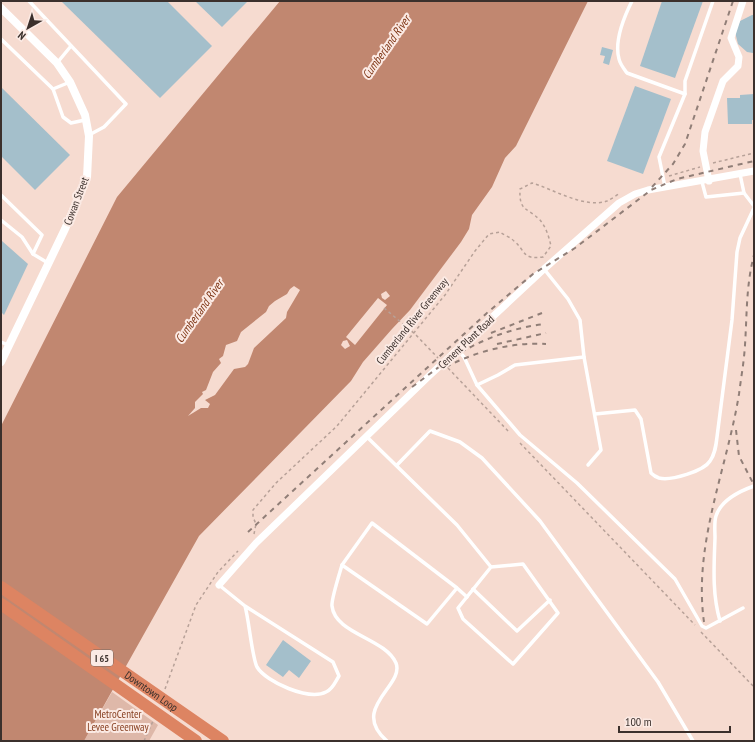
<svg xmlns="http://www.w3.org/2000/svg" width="755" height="742" font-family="'PT Sans Narrow',sans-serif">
	<rect width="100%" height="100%" fill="#f6dbd0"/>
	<polygon fill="#deb8a9" points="112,692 158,725 149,741 84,741"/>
	<path fill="#c18770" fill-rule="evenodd" d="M280,1H588L516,146L505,158L492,187L472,215L469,229L461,242L410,310L392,329L363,362L351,381L199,536L84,741H1V426L117,197ZM294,286L300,290L287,312L286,318L254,348L248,364L245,367L234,369L215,395L205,400L210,404L208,408H201L188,416L195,408V402L203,394L202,392L206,390L213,372L221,363L219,359L223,356L226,345L237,341L241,332L266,312L269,306L275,301L287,294L290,289ZM386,291L390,296L385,300L382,298L381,294ZM378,298L387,305L355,345L346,337ZM347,340L350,346L345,349L341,345L343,341Z"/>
	<g fill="#a4bfcb">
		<polygon points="61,1 167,1 212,46 160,98"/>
		<polygon points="195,1 248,1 222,27"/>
		<polygon points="662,1 703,1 675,78 640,66"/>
		<polygon points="752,15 754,15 753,53 747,52 738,44 735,32 740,21"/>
		<polygon points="602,47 613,50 609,65 603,63 605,56 600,55"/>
		<polygon points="635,86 671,99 643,174 607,161"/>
		<polygon points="1,87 70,155 35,190 1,156"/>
		<polygon points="754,94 754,120 752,120 752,124 728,124 727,98 740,98 740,95"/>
		<polygon points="2,241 28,264 4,315 1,312"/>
		<polygon points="283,640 311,661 299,678 289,670 283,677 266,665"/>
	</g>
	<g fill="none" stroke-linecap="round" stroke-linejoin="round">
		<g stroke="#b7a198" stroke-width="1.5" stroke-dasharray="3 3" stroke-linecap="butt">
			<polyline points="713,163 754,153"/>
			<polyline points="669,176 700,167"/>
			<polyline points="384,308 415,334 438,358"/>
			<polyline points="448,368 509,432"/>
			<polyline points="520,443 695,625"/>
			<path d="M254,534L256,524L253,517V510L276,483L337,426L445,295L475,251L489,234L500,232C504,235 510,237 514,241C526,251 522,260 543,257L551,246C549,237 546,227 540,220C527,207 519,212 520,189L532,183C553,189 585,209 607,201C611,199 616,196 620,193"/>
			<polyline points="701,632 754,687"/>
			<polyline points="165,689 196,605 218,572 238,551"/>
			<polyline points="144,741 153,721"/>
		</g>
		<g stroke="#fff" stroke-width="3.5">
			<polyline points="29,1 126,104 104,127 89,135"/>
			<path d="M632,1C624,17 614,41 619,59C620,64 624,69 627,73L685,94"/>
			<polyline points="1,39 53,89 63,117 71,123 85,120"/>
			<polyline points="57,63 71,46"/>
			<polyline points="53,89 70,82"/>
			<polyline points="740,174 744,193 754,206"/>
			<polyline points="702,182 706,197 744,193"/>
			<polyline points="665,187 659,157 685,94 685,81 713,1"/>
			<polyline points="1,195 42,235 33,254"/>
			<polyline points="1,220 22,237 33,254 48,263"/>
			<polyline points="1,342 8,345"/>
			<polyline points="458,350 464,357 477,385 498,375 515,365 584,357 580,320 568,299 544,269"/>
			<polyline points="584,357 601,450 588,465"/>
			<polyline points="477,385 520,435 577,483 675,579 702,626 706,628 743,608"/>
			<path d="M595,414L635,410L641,419L651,473C653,475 656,477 659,478C671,481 704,471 710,461C715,454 716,446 717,437L732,320L737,252L740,238L754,208"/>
			<polyline points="367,437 457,525 491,567 458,608 463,619 513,664 558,613 523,564 491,567"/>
			<polyline points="397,465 430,431 460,442 482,458 540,521 658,682 693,741"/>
			<path d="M342,565C340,572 331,600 332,606C335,634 385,638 396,663C405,686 349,708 387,741"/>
			<path d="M219,585L245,606C249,620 252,657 257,667C266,682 309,701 326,692C333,689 335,682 339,676L333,662L245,606"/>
			<polyline points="457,588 427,624 342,565 372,523 457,588 467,597"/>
			<polyline points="473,589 517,631 550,600"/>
			<path d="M720,621C712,594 714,566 715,538C715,531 714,522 716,516C721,500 740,491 754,486"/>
		</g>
		<g stroke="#fff" stroke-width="7">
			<polyline points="709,181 703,151 705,132 723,81 738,66 739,57 731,38 743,1"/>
			<polyline points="219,585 256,543 429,376 544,269 619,203 635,194 648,190 754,171"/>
		</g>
		<polyline stroke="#fff" stroke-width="8" points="1,8 57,63 70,82 85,115 89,136 87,178 65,229 1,362"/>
		<g stroke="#dd8462" stroke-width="12">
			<path id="s1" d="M1,587L223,741"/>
			<polyline points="1,604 196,741"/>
		</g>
		<g stroke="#907e77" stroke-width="2" stroke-dasharray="5 5" stroke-linecap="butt">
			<polyline points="652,187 673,164 685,144 733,1"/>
			<polyline points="491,333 542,313"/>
			<polyline points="497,344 546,333"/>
			<path d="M446,367C476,351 513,342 546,344"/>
			<path d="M412,387C426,377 438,367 452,358C479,340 512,328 544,324"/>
			<polyline points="736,430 739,456 754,485"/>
			<polyline points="248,532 488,312 533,274 575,248 651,190 677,179 754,161"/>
			<path d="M704,622C693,544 727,469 739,394C741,378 744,362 745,345C747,315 746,285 754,255"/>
		</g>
	</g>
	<g text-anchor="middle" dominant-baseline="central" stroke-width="4" stroke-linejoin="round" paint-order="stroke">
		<rect fill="#fbeae4" stroke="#756863" stroke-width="1" x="91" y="650" width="22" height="16" rx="3"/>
		<g font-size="10" font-weight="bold" fill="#3b302c">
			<text x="102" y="658">I 65</text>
		</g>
		<g font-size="11" fill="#3b302c" stroke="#fbeae4">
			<text transform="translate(76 201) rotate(-69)">Cowan Street</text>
			<text transform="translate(412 321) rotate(-51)">Cumberland River Greenway</text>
			<text transform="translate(466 342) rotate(-43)">Cement Plant Road</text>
			<text stroke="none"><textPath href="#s1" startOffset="183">Downtown Loop</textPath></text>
		</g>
		<g font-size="11" fill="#873e1f" stroke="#fbeae4">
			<text x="118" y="714">MetroCenter<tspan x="118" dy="13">Levee Greenway</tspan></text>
		</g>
		<g font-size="12" font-style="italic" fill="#803818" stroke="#fbeae4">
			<text transform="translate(386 47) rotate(-55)">Cumberland River</text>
			<text transform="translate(199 311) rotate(-55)">Cumberland River</text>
		</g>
	</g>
	<rect width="755" height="742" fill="none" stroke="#3b302c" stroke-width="4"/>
	<g transform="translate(28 28) rotate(219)" stroke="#fbeae4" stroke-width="3" paint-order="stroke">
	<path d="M0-3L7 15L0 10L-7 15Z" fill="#3b302c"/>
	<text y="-6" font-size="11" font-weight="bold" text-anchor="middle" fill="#3b302c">N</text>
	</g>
	<path d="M619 726v6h111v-6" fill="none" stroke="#3b302c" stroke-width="2"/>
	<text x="625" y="726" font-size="12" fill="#3b302c" stroke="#fbeae4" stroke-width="3" paint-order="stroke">100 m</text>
</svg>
